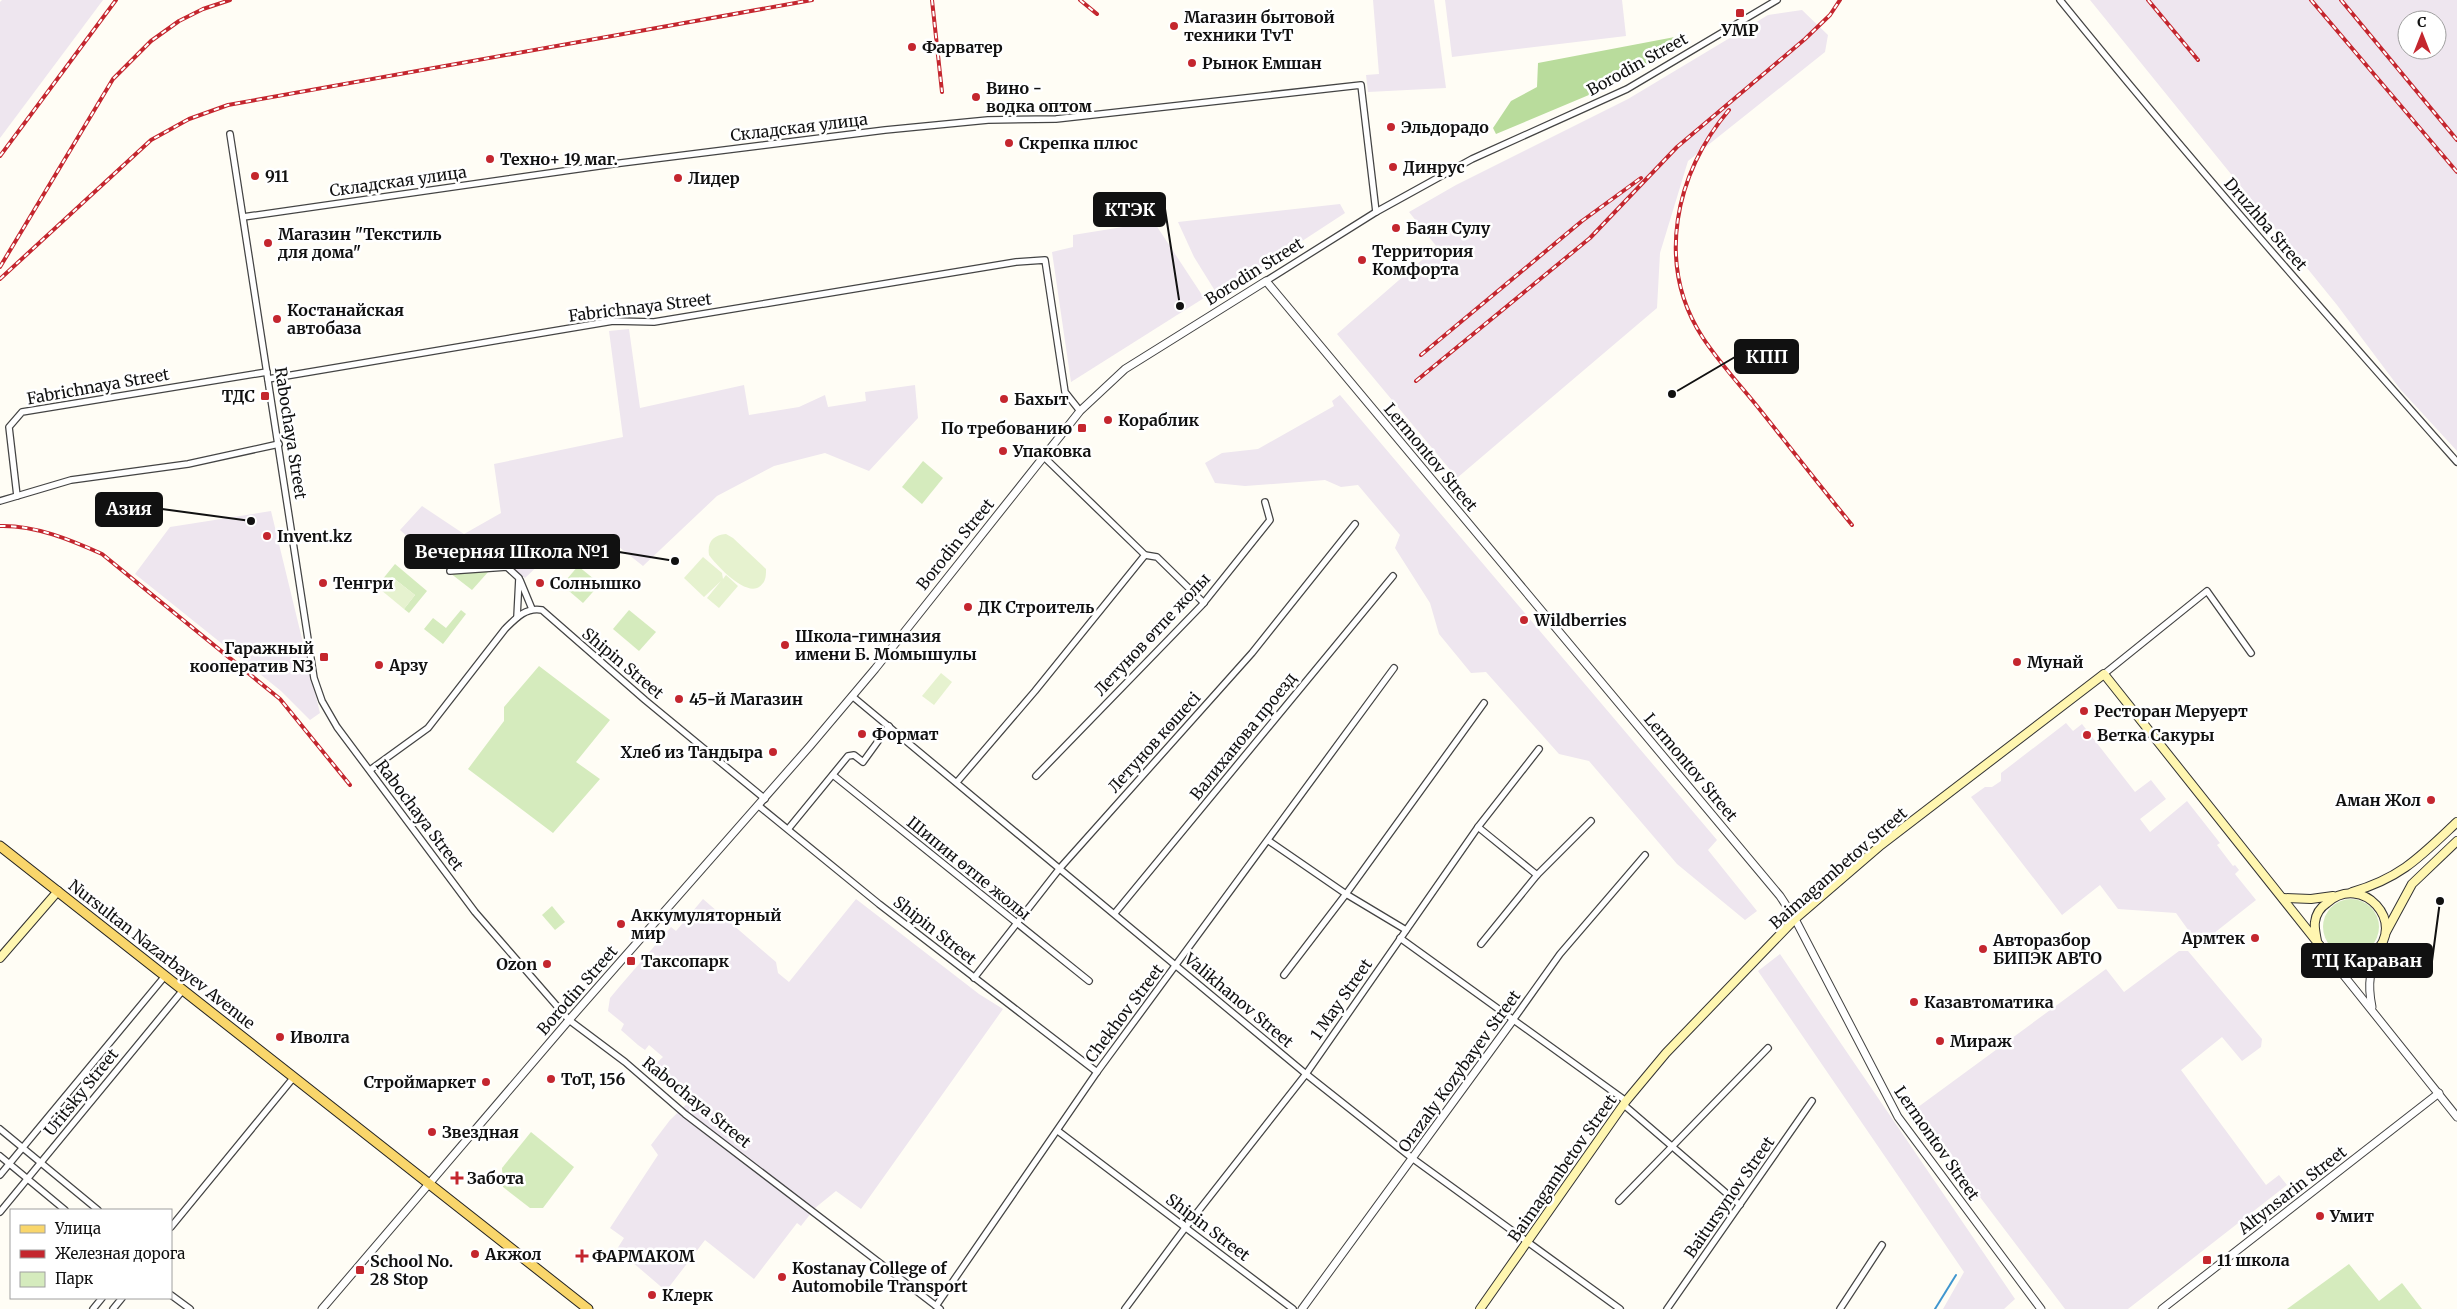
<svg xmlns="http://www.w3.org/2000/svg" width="2457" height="1309" font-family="Merriweather,serif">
	<rect width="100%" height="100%" fill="#fffdf5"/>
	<g fill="#eee6ef" fill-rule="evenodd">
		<polygon points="2,0 103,0 0,138 0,2"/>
		<polygon points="1373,0 1434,0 1446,88 1368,92 1366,75 1379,74"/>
		<polygon points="1445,0 1622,0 1626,36 1452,57"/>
		<path d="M2090,0H2457V451L2400,389L2337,305ZM2407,20H2437V50H2407Z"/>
		<polygon points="1802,10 1828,35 1825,52 1688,161 1660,253 1657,308 1457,478 1337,334 1437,247 1409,212 1456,185 1628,99 1768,15"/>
		<polygon points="1340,204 1345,213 1221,294 1217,294 1194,257 1178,222"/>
		<polygon points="1154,222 1204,298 1071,382 1052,252 1073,247 1073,235"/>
		<polygon points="629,329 640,408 744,385 749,415 799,407 825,395 828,407 866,401 865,392 915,385 918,418 869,471 825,453 774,466 717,496 643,566 604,535 569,536 525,578 502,562 441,567 400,530 422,506 464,534 501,513 494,464 623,437 609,331"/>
		<polygon points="1340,395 1717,840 1708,850 1757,911 1745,920 1677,864 1589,761 1559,754 1486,672 1471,673 1439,634 1430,603 1395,548 1400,535 1358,485 1341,487 1325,480 1245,486 1215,483 1205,463 1222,453 1258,449 1334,406 1332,401"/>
		<polygon points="271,511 320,713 310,720 281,691 135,574 170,527"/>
		<polygon points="2066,723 2073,731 2082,724 2135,792 2151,780 2166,799 2140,819 2150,832 2187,801 2220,843 2217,845 2233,866 2235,865 2239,870 2235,874 2256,900 2199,945 2176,913 2118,909 2100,885 2062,915 1971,797 1985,787 1992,787 2001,781 2001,773"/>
		<polygon points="703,899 776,962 778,973 789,982 856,899 979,994 1003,1009 861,1209 836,1191 815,1208 801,1226 797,1223 754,1279 705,1240 666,1291 617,1249 624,1238 610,1228 658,1155 651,1145 670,1120 692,1099 655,1069 655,1064 663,1057 649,1045 645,1050 638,1045 621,1030 624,1024 608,1011 610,998 620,986 671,927 676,931"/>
		<polygon points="2179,951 2188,951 2262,1039 2261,1047 2242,1061 2222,1037 2181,1070 2266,1185 2279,1175 2287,1185 2128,1309 2065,1309 1914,1110 2106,969 2124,992"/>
		<polygon points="1780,954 2015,1299 2004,1309 1943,1309 1964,1272 1758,971"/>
	</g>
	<g fill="#d5ebbd">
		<polygon points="923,461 943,478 922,504 902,487"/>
		<polygon points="395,564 427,591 409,613 404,609 415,595 392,577 381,590 377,586"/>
		<polygon points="578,566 600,584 583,603 562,585"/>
		<polygon points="489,571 472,590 450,573"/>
		<polygon points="461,610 466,614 443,644 424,629 433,618 446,628"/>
		<polygon points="629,610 656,632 639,651 613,629"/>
		<polygon points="539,666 610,720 576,762 600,779 553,833 468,769 504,721 504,707"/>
		<circle cx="2351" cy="927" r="28"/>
		<polygon points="552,906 565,922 555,930 542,915"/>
		<polygon points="531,1132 574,1167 543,1208 530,1208 503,1187 502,1168"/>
		<polygon points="2349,1264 2379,1301 2402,1283 2422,1309 2287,1309"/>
	</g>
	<polygon fill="#b9dc9c" points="1680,36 1685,45 1596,92 1496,134 1493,128 1511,101 1537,87 1538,63"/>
	<g fill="#e6f2cf">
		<path d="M726,534L733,538L766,569C766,576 766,582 759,587C745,596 717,566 709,555C707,542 713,535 726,534Z"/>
		<polygon points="703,557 722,573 723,579 726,575 738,586 719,608 707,598 721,581 704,597 684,578"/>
		<polygon points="392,577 415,595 404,609 381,590"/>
		<polygon points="941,673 952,682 934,705 922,696"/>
	</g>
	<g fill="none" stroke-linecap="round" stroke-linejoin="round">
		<polyline stroke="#3f96cf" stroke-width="2" points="1935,1309 1956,1275"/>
		<g stroke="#444" stroke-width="8">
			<g id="minor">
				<path d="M2060,0C2188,158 2322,310 2457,462"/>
				<polyline points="230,134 314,678 322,701 337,727 475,912 569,1020 625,1062 685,1114 940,1309"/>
				<polyline points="243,217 613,164 885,130 988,120 1056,119 1361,85 1376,212"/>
				<polyline points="1266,281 1376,212 1472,159 1627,89 1777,0"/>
				<polyline points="268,379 613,321 654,322 1016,262 1045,260 1065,392 1080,411"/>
				<polyline points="1044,457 1145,555 1157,557 1204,603"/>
				<polyline points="17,496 71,480 188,464 279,444"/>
				<polyline points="0,501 17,496 9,427 22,412 267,372"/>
				<polyline points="450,571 507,567 519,578 517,617"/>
				<polyline points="520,580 532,609"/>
				<polyline points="2104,674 2207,591 2251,653"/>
				<polyline points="852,696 1306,1074 1412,1158 1620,1309"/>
				<path d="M370,770L428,728L505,629C516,618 526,607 542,610L645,700L765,799"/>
				<polyline points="833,775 1089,981"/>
				<polyline points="1036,776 1202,605 1270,520 1265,502"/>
				<polyline points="957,782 1035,691 1145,555"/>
				<polyline points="759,806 879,904 1097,1072"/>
				<polyline points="1478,827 1537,875"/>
				<polyline points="789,828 848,756 854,755 863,762 889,726"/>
				<polyline points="1269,841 1346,894 1406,930"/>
				<polyline points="1115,913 1393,576"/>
				<polyline points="1400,938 1626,1101"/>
				<polyline points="1481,944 1537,875 1591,821"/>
				<polyline points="1284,975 1346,894 1484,703"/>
				<polyline points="974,978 1060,868 1252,653 1355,524"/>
				<polyline points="1513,1020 1560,954 1645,855"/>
				<polyline points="1624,1105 1740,1205"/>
				<polyline points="0,1129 98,1210"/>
				<polyline points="1058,1131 1293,1309"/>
				<polyline points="0,1156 65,1210"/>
				<polyline points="0,1175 165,976"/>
				<polyline points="1619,1201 1768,1048"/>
				<polyline points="0,1212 183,990"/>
				<polyline points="171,1227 294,1077"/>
				<polyline points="171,1295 190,1309"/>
				<polyline points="936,1306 1097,1072 1394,668"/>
				<polyline points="93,1309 102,1298"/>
				<polyline points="113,1309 122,1298"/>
				<polyline points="1125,1309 1185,1228 1306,1074 1478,827 1539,749"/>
				<polyline points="1667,1309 1812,1101"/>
				<polyline points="1840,1309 1882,1245"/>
			</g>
		</g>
		<g stroke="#444" stroke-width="9">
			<g id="tertiary">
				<polyline points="2329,957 2457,1117"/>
				<path d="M2372,1007C2367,982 2370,971 2380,948"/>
				<polyline points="322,1309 569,1020 810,746 875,669 1080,411 1125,369 1266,281 1780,896 1795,919 1898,1117 2041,1309"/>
				<polyline points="1302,1309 1513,1020"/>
				<polyline points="2162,1309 2439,1093"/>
			</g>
		</g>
		<g stroke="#333" stroke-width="10">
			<g id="secondary">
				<path d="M2352,892C2401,878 2421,856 2457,822"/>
				<polyline points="2283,898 2311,899 2333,896"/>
				<polyline points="2386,932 2412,884 2457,841"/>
				<polyline points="0,958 58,891"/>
				<path d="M1480,1309L1626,1101L1666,1053L1795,919L1881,845L2104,674L2329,957C2346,964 2360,966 2374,953C2408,923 2362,872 2327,903C2321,907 2316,914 2315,922C2314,927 2316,935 2317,941"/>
			</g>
		</g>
		<g stroke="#222" stroke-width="11">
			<polyline id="primary" points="0,846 588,1309"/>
		</g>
		<use href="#minor" stroke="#fff" stroke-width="5.5"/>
		<use href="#tertiary" stroke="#fff" stroke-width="7"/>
		<use href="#secondary" stroke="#fff6b0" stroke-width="8"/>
		<use href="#primary" stroke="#f9d66b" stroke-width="9"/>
		<g stroke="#c4262e" stroke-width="4">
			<g id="rail">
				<polyline points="932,0 942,92"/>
				<polyline points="1080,0 1097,14"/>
				<polyline points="2148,0 2198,60"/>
				<polyline points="2311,0 2457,172"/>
				<polyline points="2341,0 2457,140"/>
				<path d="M1729,110C1675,173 1655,265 1703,338C1719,362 1739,384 1757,406C1789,446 1820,486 1852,525"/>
				<polyline points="0,156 116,0"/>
				<polyline points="0,267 113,79 151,41 179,21 203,9 230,0"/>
				<polyline points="0,279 151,140 189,119 228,105 812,0"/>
				<polyline points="1421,355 1582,221 1641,178"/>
				<polyline points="1416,381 1590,238 1677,147 1805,39 1830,15 1840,0"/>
				<path d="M0,526C35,525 71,540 102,554L280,699L350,785"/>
			</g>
		</g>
		<use href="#rail" stroke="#fff" stroke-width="2" stroke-dasharray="5.5" stroke-linecap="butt"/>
	</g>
	<g fill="#c4262e" stroke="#fff" stroke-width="2">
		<rect x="1735" y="8" width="10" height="10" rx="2.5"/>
		<circle cx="1174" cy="26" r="5"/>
		<circle cx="912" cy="47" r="5"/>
		<circle cx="1192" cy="63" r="5"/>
		<circle cx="976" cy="97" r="5"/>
		<circle cx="1391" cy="127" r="5"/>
		<circle cx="1009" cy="143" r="5"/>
		<circle cx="490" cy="159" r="5"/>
		<circle cx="1393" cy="167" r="5"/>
		<circle cx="255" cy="176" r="5"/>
		<circle cx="678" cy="178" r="5"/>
		<circle cx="1396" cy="228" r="5"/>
		<circle cx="268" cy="243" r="5"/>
		<circle cx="1362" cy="260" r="5"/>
		<circle cx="277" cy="319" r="5"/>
		<rect x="260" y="391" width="10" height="10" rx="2.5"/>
		<circle cx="1004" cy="399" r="5"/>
		<circle cx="1108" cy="420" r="5"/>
		<rect x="1077" y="423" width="10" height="10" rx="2.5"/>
		<circle cx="1003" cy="451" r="5"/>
		<circle cx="267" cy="536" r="5"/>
		<circle cx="323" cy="583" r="5"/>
		<circle cx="540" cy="583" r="5"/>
		<circle cx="968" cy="607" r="5"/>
		<circle cx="1524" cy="620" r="5"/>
		<circle cx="785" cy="645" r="5"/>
		<rect x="319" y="652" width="10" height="10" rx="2.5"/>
		<circle cx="2017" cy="662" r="5"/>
		<circle cx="379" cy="665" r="5"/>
		<circle cx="679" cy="699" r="5"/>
		<circle cx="2084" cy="711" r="5"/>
		<circle cx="862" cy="734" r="5"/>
		<circle cx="2087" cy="735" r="5"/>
		<circle cx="773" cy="752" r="5"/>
		<circle cx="2431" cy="800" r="5"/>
		<circle cx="621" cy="924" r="5"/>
		<circle cx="2255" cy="938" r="5"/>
		<circle cx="1983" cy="949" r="5"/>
		<rect x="626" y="956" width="10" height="10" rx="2.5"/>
		<circle cx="547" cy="964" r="5"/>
		<circle cx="1914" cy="1002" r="5"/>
		<circle cx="280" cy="1037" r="5"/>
		<circle cx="1940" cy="1041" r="5"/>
		<circle cx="551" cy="1079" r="5"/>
		<circle cx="486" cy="1082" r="5"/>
		<circle cx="432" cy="1132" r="5"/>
		<path d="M454.5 1170.5h5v5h5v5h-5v5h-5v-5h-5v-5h5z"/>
		<circle cx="2320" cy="1216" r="5"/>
		<circle cx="475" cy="1254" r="5"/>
		<path d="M579.5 1248.5h5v5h5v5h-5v5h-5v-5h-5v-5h5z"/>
		<rect x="2202" y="1255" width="10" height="10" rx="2.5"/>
		<rect x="355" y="1265" width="10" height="10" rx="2.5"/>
		<circle cx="782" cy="1277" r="5"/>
		<circle cx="652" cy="1295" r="5"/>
	</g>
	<g text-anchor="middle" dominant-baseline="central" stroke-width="5" stroke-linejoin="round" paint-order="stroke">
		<g font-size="16" font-weight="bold" fill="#111" stroke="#fff" text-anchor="start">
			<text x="1184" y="17">Магазин бытовой<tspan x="1184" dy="18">техники TvT</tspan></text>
			<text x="1740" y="30" text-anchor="middle">УМР</text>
			<text x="922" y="47">Фарватер</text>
			<text x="1202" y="63">Рынок Емшан</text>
			<text x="986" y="88">Вино -<tspan x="986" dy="18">водка оптом</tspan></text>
			<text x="1401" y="127">Эльдорадо</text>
			<text x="1019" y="143">Скрепка плюс</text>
			<text x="500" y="159">Техно+ 19 маг.</text>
			<text x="1403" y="167">Динрус</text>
			<text x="265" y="176">911</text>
			<text x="688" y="178">Лидер</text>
			<text x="1406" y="228">Баян Сулу</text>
			<text x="278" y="234">Магазин "Текстиль<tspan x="278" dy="18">для дома"</tspan></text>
			<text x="1372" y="251">Территория<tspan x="1372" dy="18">Комфорта</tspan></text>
			<text x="287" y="310">Костанайская<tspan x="287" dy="18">автобаза</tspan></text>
			<text x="255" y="396" text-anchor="end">ТДС</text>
			<text x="1014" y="399">Бахыт</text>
			<text x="1118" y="420">Кораблик</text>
			<text x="1072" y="428" text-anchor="end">По требованию</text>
			<text x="1013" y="451">Упаковка</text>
			<text x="277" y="536">Invent.kz</text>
			<text x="333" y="583">Тенгри</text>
			<text x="550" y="583">Солнышко</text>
			<text x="978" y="607">ДК Строитель</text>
			<text x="1534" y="620">Wildberries</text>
			<text x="795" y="636">Школа-гимназия<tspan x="795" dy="18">имени Б. Момышулы</tspan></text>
			<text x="314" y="648" text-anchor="end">Гаражный<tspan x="314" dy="18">кооператив N3</tspan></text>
			<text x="2027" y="662">Мунай</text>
			<text x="389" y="665">Арзу</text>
			<text x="689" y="699">45-й Магазин</text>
			<text x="2094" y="711">Ресторан Меруерт</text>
			<text x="872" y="734">Формат</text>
			<text x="2097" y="735">Ветка Сакуры</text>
			<text x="763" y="752" text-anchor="end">Хлеб из Тандыра</text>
			<text x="2421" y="800" text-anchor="end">Аман Жол</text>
			<text x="631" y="915">Аккумуляторный<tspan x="631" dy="18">мир</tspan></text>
			<text x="2245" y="938" text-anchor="end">Армтек</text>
			<text x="1993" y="940">Авторазбор<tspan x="1993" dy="18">БИПЭК АВТО</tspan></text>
			<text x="641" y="961">Таксопарк</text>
			<text x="537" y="964" text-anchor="end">Ozon</text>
			<text x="1924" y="1002">Казавтоматика</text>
			<text x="290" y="1037">Иволга</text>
			<text x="1950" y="1041">Мираж</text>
			<text x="561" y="1079">ТоТ, 156</text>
			<text x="476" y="1082" text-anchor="end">Строймаркет</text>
			<text x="442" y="1132">Звездная</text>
			<text x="467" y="1178">Забота</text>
			<text x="2330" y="1216">Умит</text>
			<text x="485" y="1254">Акжол</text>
			<text x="592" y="1256">ФАРМАКОМ</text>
			<text x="2217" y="1260">11 школа</text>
			<text x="370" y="1261">School No.<tspan x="370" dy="18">28 Stop</tspan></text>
			<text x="792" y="1268">Kostanay College of<tspan x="792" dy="18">Automobile Transport</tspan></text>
			<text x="662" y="1295">Клерк</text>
		</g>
		<g font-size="16" fill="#111" stroke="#fff">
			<text transform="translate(1637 64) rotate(-29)">Borodin Street</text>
			<text transform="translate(799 127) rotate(-7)">Складская улица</text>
			<text transform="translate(398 181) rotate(-8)">Складская улица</text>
			<text transform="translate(2266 224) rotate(49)">Druzhba Street</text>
			<text transform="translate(1254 271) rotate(-32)">Borodin Street</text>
			<text transform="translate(640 307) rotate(-7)">Fabrichnaya Street</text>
			<text transform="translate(98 386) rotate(-10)">Fabrichnaya Street</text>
			<text transform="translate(291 433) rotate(81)">Rabochaya Street</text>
			<text transform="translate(1431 457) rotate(50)">Lermontov Street</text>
			<text transform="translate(955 544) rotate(-51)">Borodin Street</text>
			<text transform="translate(1152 634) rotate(-47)">Летунов өтпе жолы</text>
			<text transform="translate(623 663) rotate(40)">Shipin Street</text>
			<text transform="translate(1243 736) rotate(-51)">Валиханова проезд</text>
			<text transform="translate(1154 742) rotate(-48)">Летунов көшесі</text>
			<text transform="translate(1691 767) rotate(50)">Lermontov Street</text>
			<text transform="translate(420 815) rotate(53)">Rabochaya Street</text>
			<text transform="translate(969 868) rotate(39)">Шипин өтпе жолы</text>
			<text transform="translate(1838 868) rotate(-41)">Baimagambetov Street</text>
			<text transform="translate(935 930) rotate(38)">Shipin Street</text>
			<text transform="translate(162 954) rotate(38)">Nursultan Nazarbayev Avenue</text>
			<text transform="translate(577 990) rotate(-49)">Borodin Street</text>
			<text transform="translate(1341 999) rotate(-55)">1 May Street</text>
			<text transform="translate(1239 1000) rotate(40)">Valikhanov Street</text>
			<text transform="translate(1124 1013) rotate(-53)">Chekhov Street</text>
			<text transform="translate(1459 1071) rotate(-54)">Orazaly Kozybayev Street</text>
			<text transform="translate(81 1092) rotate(-51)">Uritsky Street</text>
			<text transform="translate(697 1102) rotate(39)">Rabochaya Street</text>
			<text transform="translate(1937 1143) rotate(55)">Lermontov Street</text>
			<text transform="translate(1562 1168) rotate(-55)">Baimagambetov Street</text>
			<text transform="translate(2292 1190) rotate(-38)">Altynsarin Street</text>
			<text transform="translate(1729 1197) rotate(-55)">Baitursynov Street</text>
			<text transform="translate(1208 1227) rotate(37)">Shipin Street</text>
		</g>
	</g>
	<path fill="none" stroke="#111" stroke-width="2" d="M1180 306L1165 209M1672 394L1735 357M251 521L162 509M675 561L619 552M2440 901L2432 961"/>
	<g fill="#111" stroke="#fff" stroke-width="2">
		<circle cx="1180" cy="306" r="5"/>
		<circle cx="1672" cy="394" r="5"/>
		<circle cx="251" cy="521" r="5"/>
		<circle cx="675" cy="561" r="5"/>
		<circle cx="2440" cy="901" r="5"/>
	</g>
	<g fill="#111" stroke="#111" stroke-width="2">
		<rect x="1094" y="193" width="71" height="33" rx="5"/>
		<rect x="1735" y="340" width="63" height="33" rx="5"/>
		<rect x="96" y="493" width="66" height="33" rx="5"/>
		<rect x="405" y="535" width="214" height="33" rx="5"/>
		<rect x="2302" y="944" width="130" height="33" rx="5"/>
	</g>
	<g font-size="18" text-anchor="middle" font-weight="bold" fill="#fff">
		<text x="1130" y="216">КТЭК</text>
		<text x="1767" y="363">КПП</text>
		<text x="129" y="515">Азия</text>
		<text x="512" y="558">Вечерняя Школа №1</text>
		<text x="2367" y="967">ТЦ Караван</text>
	</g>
	<rect x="10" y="1209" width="162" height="90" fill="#ffffff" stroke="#a0a0a0"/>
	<rect x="20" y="1225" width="25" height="8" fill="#f9d66b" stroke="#a0a0a0"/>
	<text x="55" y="1234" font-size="15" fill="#111111">Улица</text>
	<rect x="20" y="1250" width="25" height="8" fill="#c4262e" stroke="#a0a0a0"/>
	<text x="55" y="1259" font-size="15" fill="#111111">Железная дорога</text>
	<rect x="20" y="1272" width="25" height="15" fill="#d5ebbd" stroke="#a0a0a0"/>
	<text x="55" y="1284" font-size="15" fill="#111111">Парк</text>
	<g transform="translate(2422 35)"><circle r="24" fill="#ffffff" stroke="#a0a0a0"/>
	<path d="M0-4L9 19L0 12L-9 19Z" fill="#c4262e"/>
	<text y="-8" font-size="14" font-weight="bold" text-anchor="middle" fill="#111111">С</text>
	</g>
</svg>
